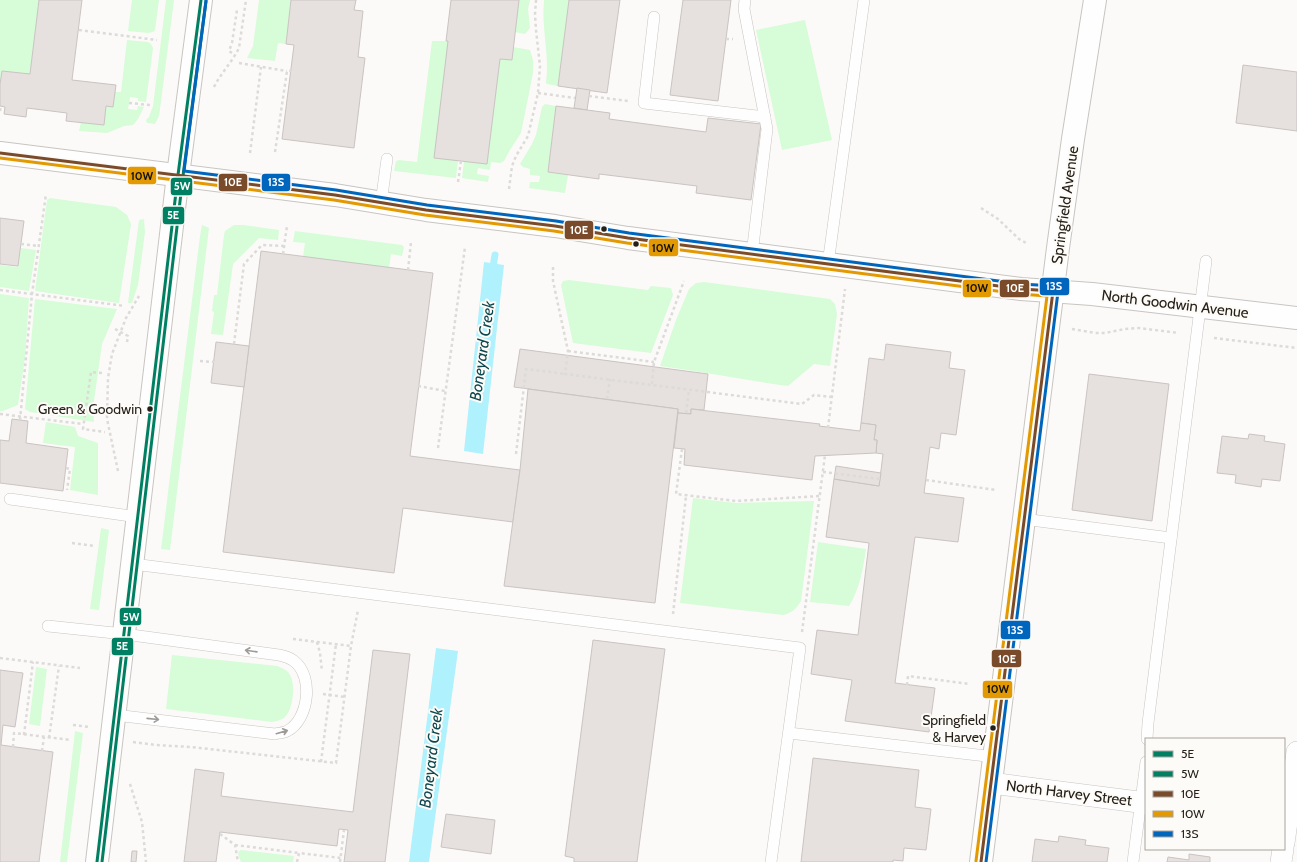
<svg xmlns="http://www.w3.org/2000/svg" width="1297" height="862" font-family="Cabin,sans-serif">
	<rect width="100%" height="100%" fill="#fcfaf8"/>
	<g fill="#d6fcd8">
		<polygon points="0,0 39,0 30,74 2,71 0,84"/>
		<polygon points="132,0 159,0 155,30 153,32 148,33 128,31"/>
		<polygon points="166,0 174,0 160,109 159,116 155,124 147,123 146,120 149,117 153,106"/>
		<polygon points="259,0 291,0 286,44 278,43 275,61 247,58 253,46"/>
		<polygon points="519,0 530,0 528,9 530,28 525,34 515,32"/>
		<path d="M544,0H569L558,86L547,84L546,83C550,55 541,28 544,0Z"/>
		<polygon points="805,20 832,140 782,150 756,30"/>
		<polygon points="127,40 148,42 151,44 153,48 146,102 138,101 138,98 130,97 128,109 137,110 138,106 144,107 138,119 133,125 124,126 107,133 79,131 81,122 104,125 106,106 113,107 115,92 121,92"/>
		<polygon points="432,41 448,41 458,160 456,178 394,171 396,161 399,160 417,162"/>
		<polygon points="513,47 530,50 533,60 533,73 521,133 510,150 504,161 500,163 491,162 490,170 478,168 477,174 489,176 488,182 462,178 464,161 487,164 500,59 512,60"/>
		<polygon points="545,104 556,106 548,172 568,175 565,193 529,188 530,182 539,182 540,176 530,175 530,169 523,167 520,164 532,144 536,135 542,107"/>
		<polygon points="50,198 116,207 127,215 131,224 119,303 35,291 47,200"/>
		<polygon points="144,219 145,232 138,285 132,303 128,303 139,220"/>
		<polygon points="202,225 209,228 170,550 161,549 200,236"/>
		<polygon points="234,225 243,225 279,230 278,240 259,238 233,264 223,335 211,334 214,312 212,311 214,295 217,295 224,235 225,231"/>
		<polygon points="295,231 402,245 404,247 402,256 391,254 389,268 303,257 305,243 293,242"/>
		<polygon points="21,248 36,250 29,291 0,287 0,265 18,267"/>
		<polygon points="569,280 648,290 651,286 671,288 673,295 651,353 573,343 561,285 563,281"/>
		<path d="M704,282L830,299L835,304L837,314L830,366L814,364L788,386C745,380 703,372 660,366L676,320L689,289L696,283Z"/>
		<polygon points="0,294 29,298 25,358 18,405 3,411 0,411"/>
		<polygon points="35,299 117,309 102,344 93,408 94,422 30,412 25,409"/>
		<polygon points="46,422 75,427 78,436 98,443 98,495 70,490 75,447 43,443"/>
		<path d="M693,498L736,503L814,501L801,601C796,609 792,613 783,615L680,603Z"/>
		<polygon points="101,528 109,530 99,610 90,609"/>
		<path d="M818,542L866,549C863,569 860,588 849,606L810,602Z"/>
		<path d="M172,655L277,666C282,668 288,670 290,675C296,685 293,711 284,718C281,720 276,721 272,722L166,709Z"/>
		<polygon points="36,667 47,669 40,726 29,724"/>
		<polygon points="75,731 83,733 67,862 60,862"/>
		<polygon points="241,850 294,856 293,862 241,862 238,854 239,851"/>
	</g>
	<g fill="#aff1fc">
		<polygon points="484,262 504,265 483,454 464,451"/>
		<polygon points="436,648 458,651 429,862 409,862"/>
	</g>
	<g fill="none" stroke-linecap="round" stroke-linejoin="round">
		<polyline stroke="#aff1fc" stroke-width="7" points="492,272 495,255"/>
	</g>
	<g fill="#e6e0de" stroke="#c9c4c2">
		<polygon points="39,0 82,0 72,80 116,85 113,107 106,106 104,125 66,121 67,113 27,108 26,117 4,114 5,107 0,106 0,84 2,71 30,74"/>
		<polygon points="291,0 356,0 354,10 363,11 358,57 365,58 354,148 282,139 294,45 286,44"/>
		<polygon points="451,0 519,0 512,60 500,59 487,164 434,158 448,41 446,41"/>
		<polygon points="569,0 620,0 607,93 558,86"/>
		<polygon points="683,0 731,0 718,101 670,95"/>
		<polygon points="1243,65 1297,72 1297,131 1236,123"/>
		<polygon points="577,88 590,90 587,110 574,108"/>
		<polygon points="556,106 610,113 609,119 706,132 708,118 761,124 751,200 696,193 697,186 599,174 599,179 548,172"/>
		<polygon points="0,218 24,221 18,266 0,264"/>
		<polygon points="261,251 433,273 410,456 520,470 513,522 403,508 394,573 223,552"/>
		<polygon points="216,342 249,346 244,387 211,383"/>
		<polygon points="886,344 951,352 949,368 965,370 956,435 941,433 939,449 930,447 924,493 964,498 958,542 915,537 895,683 935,688 929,732 845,721 852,680 811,674 817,630 858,635 869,543 826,537 834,479 879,486 883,454 876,453 877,440 874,440 876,425 861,423 869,358 884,360"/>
		<polygon points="520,349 708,374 704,410 691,409 691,414 678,413 678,409 514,387"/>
		<polygon points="1089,374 1169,384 1152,521 1072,510"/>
		<polygon points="528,389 678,409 655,603 504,586 520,470"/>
		<polygon points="691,409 820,424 819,426 860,431 861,423 876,425 874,440 877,440 876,453 815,456 812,480 684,465 685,449 674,448 678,413 691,414"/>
		<polygon points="12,419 28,421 26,443 68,449 63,491 0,483 0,440 9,441"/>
		<polygon points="1249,434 1265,436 1264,441 1285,444 1280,481 1262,479 1261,487 1235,483 1236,475 1217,473 1222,436 1248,439"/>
		<polygon points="836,466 881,473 879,486 834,479"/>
		<polygon points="593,640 665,649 637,862 574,862 574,858 565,856"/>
		<polygon points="373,650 410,654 385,862 344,862 348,830 339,829 337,846 220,832 216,862 184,862 195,769 224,773 221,796 353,812"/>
		<polygon points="0,670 23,673 15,727 3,725 1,745 53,752 39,862 0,862"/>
		<polygon points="813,758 919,770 915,807 931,809 926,850 904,848 903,861 893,860 893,862 801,862"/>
		<polygon points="446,814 495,820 491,854 441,847"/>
		<polygon points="1059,836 1086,840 1085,845 1109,848 1107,862 1032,862 1035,839 1058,842"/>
		<polygon points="132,851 137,851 136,862 131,862"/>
		<polygon points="1189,854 1210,857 1210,862 1167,862 1168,857 1189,860"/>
	</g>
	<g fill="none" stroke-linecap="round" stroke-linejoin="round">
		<g stroke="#c8c5c1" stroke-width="12">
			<g id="lane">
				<polyline points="745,0 744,9 767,129 752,254"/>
				<polyline points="654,17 644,103 765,117"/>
				<polyline points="381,203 387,159"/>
				<polyline points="828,264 864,0"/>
				<polyline points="10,499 138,517"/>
				<polyline points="1023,519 1171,538"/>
				<polyline points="133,564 800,648 771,862"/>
				<path d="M48,626L124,634L279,655C284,656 290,658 294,661C314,676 309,720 287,731C284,733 278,733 275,734L115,715"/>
				<polyline points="789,733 995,757"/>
				<polyline points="1147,739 1148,723 1206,261"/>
				<polyline points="1133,862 1146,762"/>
			</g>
		</g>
		<g stroke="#c8c5c1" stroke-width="22">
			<g id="street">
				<polyline points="991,783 1146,803"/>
				<polyline points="1284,843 1297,752"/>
				<polyline points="1281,862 1283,849"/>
			</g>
		</g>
		<g stroke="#c8c5c1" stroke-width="24">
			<g id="secondary">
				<polyline points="0,153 335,195 426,210 555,226 628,238 1021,289 1092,294 1297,318"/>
				<polyline points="97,862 178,175 201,0"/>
				<polyline points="981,862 1058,248 1073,139 1095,0"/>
			</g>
		</g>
		<g stroke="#dcdbd9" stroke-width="2.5" stroke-dasharray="3 3" stroke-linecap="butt">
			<polyline points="79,30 157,40"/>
			<polyline points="726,39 733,39"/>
			<polyline points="232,53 229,51 232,43 237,10"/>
			<polyline points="239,63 287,71"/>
			<path d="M214,87C221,73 232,62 239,48L246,0"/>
			<polyline points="538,93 575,98"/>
			<polyline points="589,96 628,101"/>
			<polyline points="129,103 150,105"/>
			<polyline points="0,111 1,106"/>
			<polyline points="275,152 287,71 291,71"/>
			<polyline points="250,153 261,67"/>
			<polyline points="458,182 461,161"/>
			<polyline points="509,189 512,166 516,156 528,136 538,93 540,66 536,30 535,14 536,0"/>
			<polyline points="981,208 998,219 1019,239 1028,244"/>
			<polyline points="21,244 39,246"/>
			<polyline points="283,254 287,226"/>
			<polyline points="553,267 553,281 568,351 565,374 802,404 814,395 831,397"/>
			<polyline points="408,270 411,242"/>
			<polyline points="0,290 125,306"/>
			<polyline points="115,329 128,336 127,342"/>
			<polyline points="1072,329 1095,333 1105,333 1125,329 1139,328 1179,333"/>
			<polyline points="1214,338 1297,348"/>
			<polyline points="234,344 244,264 262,245 284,246"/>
			<polyline points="568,351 654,362"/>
			<polyline points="200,361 214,362"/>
			<polyline points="102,373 91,372 83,429 105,432"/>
			<polyline points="652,384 654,362 684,281"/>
			<polyline points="418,386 445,391"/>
			<polyline points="607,399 610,379"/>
			<polyline points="686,413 689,390"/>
			<polyline points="0,414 83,424"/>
			<polyline points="20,420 32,294 46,194"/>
			<polyline points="828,428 845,289"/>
			<polyline points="438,448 465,247"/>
			<polyline points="682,449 676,494 736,501 820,496"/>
			<polyline points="516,454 526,369 565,374"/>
			<polyline points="66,468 70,469 67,490"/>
			<polyline points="118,471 107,419 108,378 112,354 126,318 139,296"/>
			<polyline points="823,472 880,479"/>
			<polyline points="926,480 996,490"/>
			<polyline points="72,543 95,546"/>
			<polyline points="673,614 686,496"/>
			<polyline points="802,632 825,455"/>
			<polyline points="293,639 351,646"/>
			<polyline points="317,642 320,653 322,671"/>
			<polyline points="0,658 80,668"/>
			<polyline points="907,685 908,676 970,684"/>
			<polyline points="323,694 345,697"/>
			<polyline points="73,725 90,727"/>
			<polyline points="24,735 33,662"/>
			<polyline points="49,738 59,666"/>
			<polyline points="133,742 156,745 191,747 336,763 351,646 358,610"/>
			<polyline points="13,747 14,733 71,740"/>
			<polyline points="42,751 44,737"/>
			<polyline points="321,762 336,644"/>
			<polyline points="130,784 142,822 146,862"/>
			<polyline points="220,834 235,845 238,862"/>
			<polyline points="235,845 299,853"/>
			<polyline points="297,862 299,853 341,858"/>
			<polyline points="340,862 344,830"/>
		</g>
		<use href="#lane" stroke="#fffefe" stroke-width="11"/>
		<use href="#street" stroke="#fffefe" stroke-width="21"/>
		<use href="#secondary" stroke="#fffefe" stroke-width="22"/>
		<g stroke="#fdfbf7" stroke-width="6">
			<polyline id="bus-1" points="97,862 178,175 201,0"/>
		</g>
		<g stroke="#fdfbf7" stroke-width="6">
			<polyline id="bus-2" points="102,862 183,176 206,1"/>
		</g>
		<g stroke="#fdfbf7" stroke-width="6">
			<polyline id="bus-3" points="0,153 335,195 426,210 555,226 628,238 1021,289 1053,291 981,862"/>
		</g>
		<g stroke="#fdfbf7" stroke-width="6">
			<polyline id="bus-4" points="0,158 334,200 425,215 554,231 627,243 1020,294 1047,296 976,861"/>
		</g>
		<g stroke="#fdfbf7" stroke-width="6">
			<polyline id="bus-5" points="206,1 184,171 336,190 427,205 556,221 629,233 1021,284 1054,286 1057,288 1058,292 986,862"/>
		</g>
		<use href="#bus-1" stroke="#008063" stroke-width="3"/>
		<use href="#bus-2" stroke="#008063" stroke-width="3"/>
		<use href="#bus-3" stroke="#7a4b2a" stroke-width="3"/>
		<use href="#bus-4" stroke="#e29902" stroke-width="3"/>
		<use href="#bus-5" stroke="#0065bd" stroke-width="3"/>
	</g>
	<defs><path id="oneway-shaft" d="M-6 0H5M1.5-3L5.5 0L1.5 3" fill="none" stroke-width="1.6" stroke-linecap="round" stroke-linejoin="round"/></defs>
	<g stroke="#9d9a97">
		<use href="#oneway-shaft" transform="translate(251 651) rotate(-172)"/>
		<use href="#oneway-shaft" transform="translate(153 719) rotate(6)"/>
		<use href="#oneway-shaft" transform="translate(282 732) rotate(-16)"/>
	</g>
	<g fill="#252019" stroke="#fdfbf7" stroke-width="1.5">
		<circle cx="604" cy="229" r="3.5"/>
		<circle cx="636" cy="244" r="3.5"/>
		<circle cx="150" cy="409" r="3.5"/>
		<circle cx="993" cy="728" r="3.5"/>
	</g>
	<g text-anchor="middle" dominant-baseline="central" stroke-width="4" stroke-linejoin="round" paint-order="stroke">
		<g font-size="14" fill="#252019" stroke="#fdfbf7" text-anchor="end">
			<text x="142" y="409">Green &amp; Goodwin</text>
			<text x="986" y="720">Springfield<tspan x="986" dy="17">&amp; Harvey</tspan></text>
		</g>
		<g font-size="15" fill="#252019" stroke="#fdfbf7">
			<text transform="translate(1065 205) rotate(-82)">Springfield Avenue</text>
			<text transform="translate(1175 304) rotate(7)">North Goodwin Avenue</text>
			<text transform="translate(1069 793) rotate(7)">North Harvey Street</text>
		</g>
		<g font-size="16" font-style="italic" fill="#0d4851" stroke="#fdfbf7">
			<text transform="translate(482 351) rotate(-82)">Boneyard Creek</text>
			<text transform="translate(431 758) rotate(-83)">Boneyard Creek</text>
		</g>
	</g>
	<g stroke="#fdfbf7" stroke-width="1.5">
		<rect x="127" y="166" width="30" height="19" rx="4" fill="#e29902"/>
		<rect x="218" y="173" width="30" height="19" rx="4" fill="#7a4b2a"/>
		<rect x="261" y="173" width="30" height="19" rx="4" fill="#0065bd"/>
		<rect x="170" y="177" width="23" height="19" rx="4" fill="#008063"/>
		<rect x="162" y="206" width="23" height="19" rx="4" fill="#008063"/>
		<rect x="564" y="220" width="30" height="20" rx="4" fill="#7a4b2a"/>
		<rect x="648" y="238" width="31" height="19" rx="4" fill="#e29902"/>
		<rect x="1039" y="277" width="31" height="19" rx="4" fill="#0065bd"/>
		<rect x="999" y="279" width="31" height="19" rx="4" fill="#7a4b2a"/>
		<rect x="962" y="279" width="30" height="19" rx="4" fill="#e29902"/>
		<rect x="119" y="607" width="23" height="19" rx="4" fill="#008063"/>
		<rect x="1000" y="620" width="31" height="20" rx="4" fill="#0065bd"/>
		<rect x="111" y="637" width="23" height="19" rx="4" fill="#008063"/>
		<rect x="991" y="649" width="31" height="19" rx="4" fill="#7a4b2a"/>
		<rect x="982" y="680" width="31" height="19" rx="4" fill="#e29902"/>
	</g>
	<g font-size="11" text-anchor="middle" font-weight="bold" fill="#fff">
		<text x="233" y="186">10E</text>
		<text x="276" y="186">13S</text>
		<text x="182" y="190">5W</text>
		<text x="173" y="219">5E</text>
		<text x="579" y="234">10E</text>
		<text x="1054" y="290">13S</text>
		<text x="1015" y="292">10E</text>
		<text x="131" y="621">5W</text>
		<text x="1015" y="634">13S</text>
		<text x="122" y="650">5E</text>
		<text x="1007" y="663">10E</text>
	</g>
	<g font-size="11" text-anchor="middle" font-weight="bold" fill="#111">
		<text x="142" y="180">10W</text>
		<text x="663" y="252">10W</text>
		<text x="977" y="292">10W</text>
		<text x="998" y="693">10W</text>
	</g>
	<rect x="1145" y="738" width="140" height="112" fill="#fdfbf7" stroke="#a7a39e"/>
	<rect x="1153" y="751" width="20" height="6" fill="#008063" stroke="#a7a39e"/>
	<text x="1181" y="758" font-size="12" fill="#252019">5E</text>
	<rect x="1153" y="771" width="20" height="6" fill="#008063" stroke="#a7a39e"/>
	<text x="1181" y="778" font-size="12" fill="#252019">5W</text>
	<rect x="1153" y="791" width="20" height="6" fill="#7a4b2a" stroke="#a7a39e"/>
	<text x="1181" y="798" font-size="12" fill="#252019">10E</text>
	<rect x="1153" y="811" width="20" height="6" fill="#e29902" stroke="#a7a39e"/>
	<text x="1181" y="818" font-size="12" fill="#252019">10W</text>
	<rect x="1153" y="831" width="20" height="6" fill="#0065bd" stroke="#a7a39e"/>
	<text x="1181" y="838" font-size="12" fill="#252019">13S</text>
</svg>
